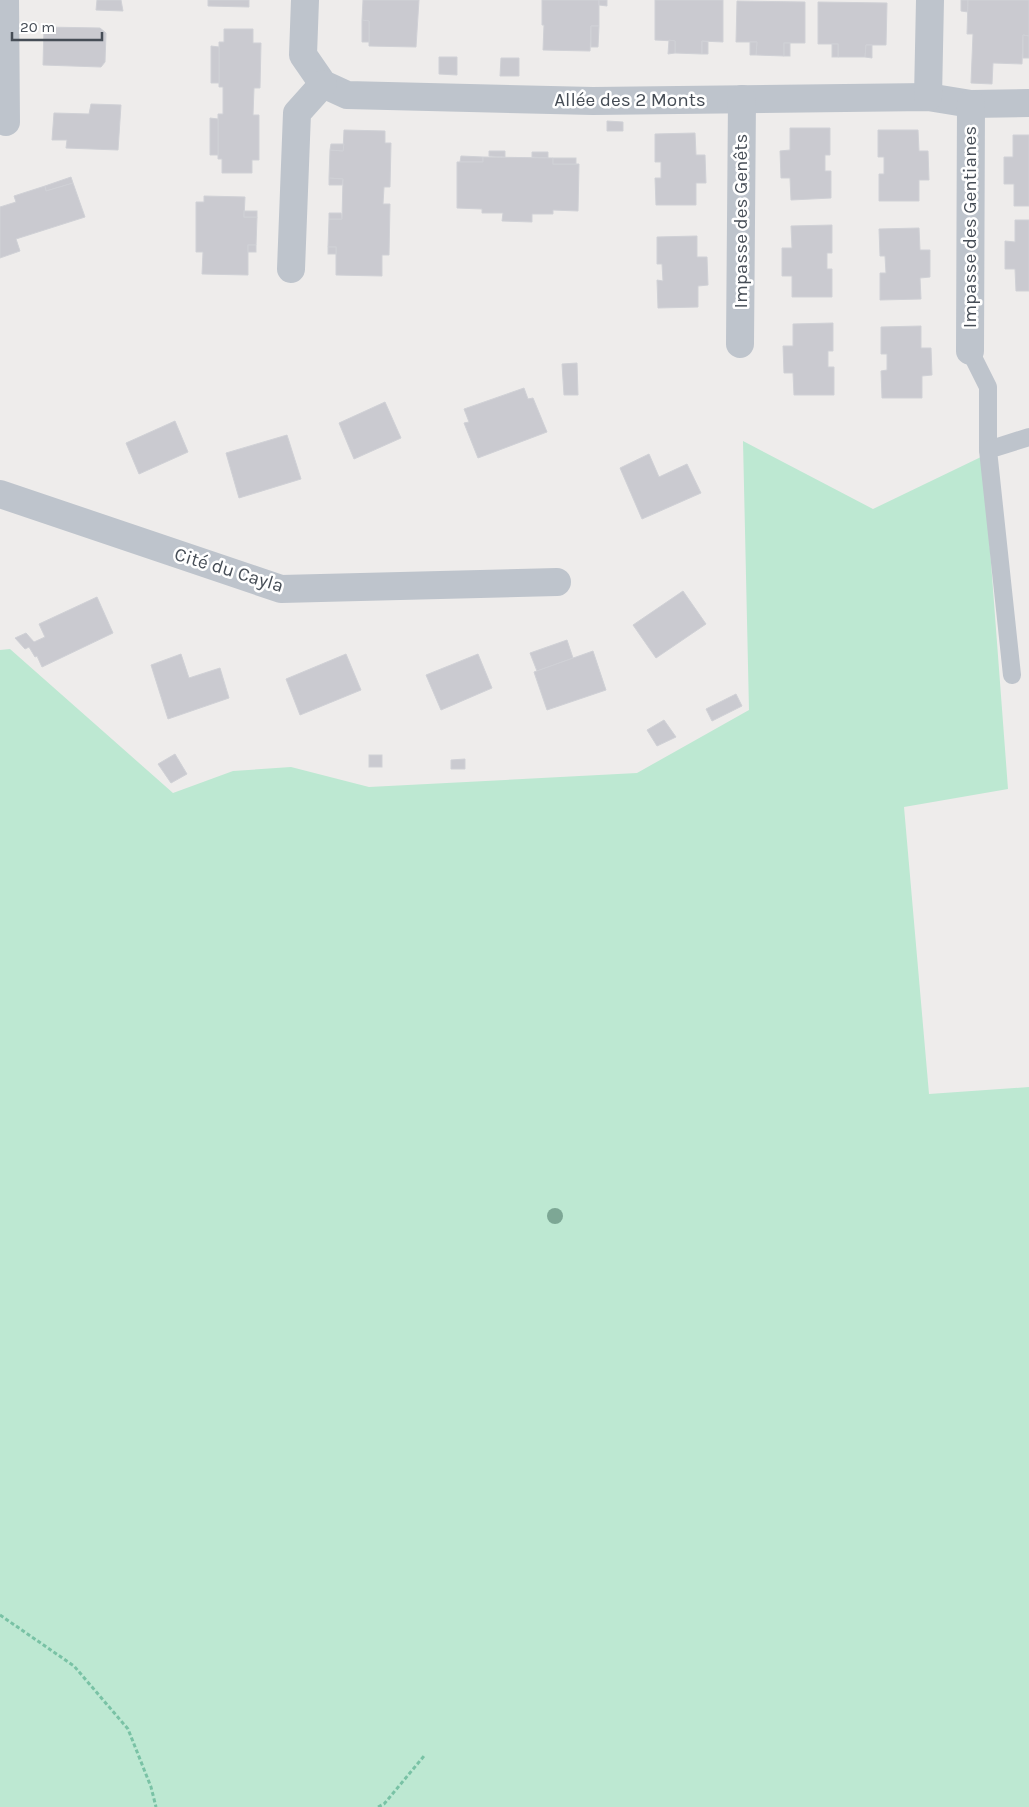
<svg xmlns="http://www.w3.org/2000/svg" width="1029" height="1807" font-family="Karla,sans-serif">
	<rect width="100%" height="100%" fill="#eeeceb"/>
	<polygon fill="#bde8d2" points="743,441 873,509 983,456 1008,789 904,807 929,1094 1029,1087 1029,1807 0,1807 0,650 10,649 173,793 233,771 291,767 369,787 637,773 749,710"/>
	<g fill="#cacad0" stroke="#d0d1d6">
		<polygon points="97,0 121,0 123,11 96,10"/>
		<polygon points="208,0 249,0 249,7 208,6"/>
		<polygon points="363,0 419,0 416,47 369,46 369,21 362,20"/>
		<polygon points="542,0 599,0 599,26 591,26 590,51 543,50 544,25 542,25"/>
		<polygon points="599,0 607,0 607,6 599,5"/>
		<polygon points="655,0 723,0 723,42 702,41 702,54 675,53 675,41 655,40"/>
		<polygon points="961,0 968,0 968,12 961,11"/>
		<polygon points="968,0 1029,0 1029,36 1023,35 1022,64 993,63 992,84 971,83 973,34 967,34"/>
		<polygon points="737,1 805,2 805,43 784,43 784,56 756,55 757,42 736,42"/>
		<polygon points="818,2 887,3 886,45 866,45 865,57 838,57 838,44 818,44"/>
		<polygon points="362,20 369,21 369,42 362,42"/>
		<polygon points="591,26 599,26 598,47 591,47"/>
		<polygon points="44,27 100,28 106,33 105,62 101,67 43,65"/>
		<polygon points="224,29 253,29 253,43 261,43 260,88 254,88 253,115 259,115 259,160 252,160 252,173 222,173 222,159 218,159 218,114 223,114 223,87 219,87 219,42 224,42"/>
		<polygon points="1023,35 1029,36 1029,58 1023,58"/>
		<polygon points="669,40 675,41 675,53 668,54"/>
		<polygon points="702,41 708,42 708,54 702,54"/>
		<polygon points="750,42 757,42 756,55 750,55"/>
		<rect x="784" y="43" width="6" height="13"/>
		<rect x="832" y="44" width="6" height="13"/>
		<polygon points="866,45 872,45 872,58 865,57"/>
		<polygon points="211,46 219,47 219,83 211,83"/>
		<polygon points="439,57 457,57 457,75 439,74"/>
		<polygon points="501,58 519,58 519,76 500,76"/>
		<polygon points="91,104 121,105 118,150 66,148 67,140 52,140 54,113 89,114"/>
		<polygon points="210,118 218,119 218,155 210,155"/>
		<polygon points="607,121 623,122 623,131 607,131"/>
		<polygon points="790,128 830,128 830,155 825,155 825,171 831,171 831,198 791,200 790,178 781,178 780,151 790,150"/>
		<polygon points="344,130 385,131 385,143 391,143 390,187 384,187 383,204 390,204 389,255 382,255 382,276 336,275 336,247 328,247 329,219 342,219 343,179 329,178 330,150 343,151"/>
		<polygon points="878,130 918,130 919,151 928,151 929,180 919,180 919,201 879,201 879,174 884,174 884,157 878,157"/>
		<polygon points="695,133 696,155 705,155 706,183 696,183 696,205 656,205 655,178 661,178 661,162 655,162 655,134"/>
		<polygon points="1013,135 1029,135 1029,206 1014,206 1014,184 1004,184 1004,157 1013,157"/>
		<polygon points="331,144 344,144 343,151 330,150"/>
		<polygon points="489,151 505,151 505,157 489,156"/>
		<polygon points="532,152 548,152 548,158 532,157"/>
		<polygon points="461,156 483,157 483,162 460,162"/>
		<polygon points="483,157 553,158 553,164 579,164 578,211 553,210 553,214 532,214 532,222 502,221 503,213 482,213 482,209 457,208 457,162 483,162"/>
		<rect x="553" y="158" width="23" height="6"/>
		<polygon points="71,177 73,183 46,191 45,186"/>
		<polygon points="329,178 343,179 342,185 329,185"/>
		<polygon points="73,183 85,217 16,239 20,251 0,258 0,207 16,202 14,196 45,186 46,191"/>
		<polygon points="204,196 245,197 244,217 257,217 256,245 248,245 248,275 202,274 203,252 196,252 196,202 204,202"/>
		<rect x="244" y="211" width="13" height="6"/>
		<polygon points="329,213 341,213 342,219 329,219"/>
		<polygon points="1015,220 1029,220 1029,291 1016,291 1015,269 1005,269 1005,241 1015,242"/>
		<polygon points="832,225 832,253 827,253 827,269 832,269 832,297 792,297 792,276 782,276 782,248 792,248 791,226"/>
		<polygon points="919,228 920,250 930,250 930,277 920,278 921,299 880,300 880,273 886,273 885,256 880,256 879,229"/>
		<polygon points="697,236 697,257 707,257 708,285 698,286 698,307 658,308 657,280 663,281 662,264 657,264 657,237"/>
		<rect x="248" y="245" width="8" height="7"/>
		<rect x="328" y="247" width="8" height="7"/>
		<polygon points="833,323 833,351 828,351 828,367 834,367 834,395 794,395 793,373 784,373 783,346 793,346 793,324"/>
		<polygon points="921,326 921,348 931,348 932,375 922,376 922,398 882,398 881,371 887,370 887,354 881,354 881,327"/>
		<polygon points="577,363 578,395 564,395 562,364"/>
		<polygon points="524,388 528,399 533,398 547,432 478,458 464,423 469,422 464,409"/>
		<polygon points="385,402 401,438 354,459 339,423"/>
		<polygon points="175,421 188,452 139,474 126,443"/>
		<polygon points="287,435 301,479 239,498 226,453"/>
		<polygon points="649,454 659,477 687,464 701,493 642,519 620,468"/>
		<polygon points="683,591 706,624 656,658 633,625"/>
		<polygon points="97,597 113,633 42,667 37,656 35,657 29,647 25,649 15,638 26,633 34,642 45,637 39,624"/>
		<polygon points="567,640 573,658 537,671 530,653"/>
		<polygon points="593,651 606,690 547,710 534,672"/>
		<polygon points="181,654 189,678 220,668 229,698 168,719 151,665"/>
		<polygon points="346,654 361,690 300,715 286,679"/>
		<polygon points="478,654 492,688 441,710 426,675"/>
		<polygon points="736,694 742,706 712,721 706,709"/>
		<polygon points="664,720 676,737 657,746 647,730"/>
		<polygon points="175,754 187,774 171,783 158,764"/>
		<rect x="369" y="755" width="13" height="12"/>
		<polygon points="465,759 465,769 451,769 451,760"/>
	</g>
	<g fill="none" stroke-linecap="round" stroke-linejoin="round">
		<g stroke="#79c2a5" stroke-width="3" stroke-dasharray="4 2.5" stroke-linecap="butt">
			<polyline points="0,1615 74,1666 128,1729 151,1787 156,1807"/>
			<polyline points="378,1807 384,1804 424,1756"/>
		</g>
		<g stroke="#bec4cc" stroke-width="18">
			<polyline points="970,351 988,387 988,450"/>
			<polyline points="1012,675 988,450 1029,437"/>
		</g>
		<g stroke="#bec4cc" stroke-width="28">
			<polyline points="5,0 6,122"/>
			<polyline points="305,0 303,55 323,84 347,95 593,101 928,97 971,104 1029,103"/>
			<polyline points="928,97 930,0"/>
			<polyline points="291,269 297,113 323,84"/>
			<polyline points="740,344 742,99"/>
			<polyline points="970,351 971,104"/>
			<polyline points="0,494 281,589 557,582"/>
		</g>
	</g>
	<circle fill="#7da795" cx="555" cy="1216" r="8"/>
	<g text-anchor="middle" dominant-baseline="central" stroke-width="5" stroke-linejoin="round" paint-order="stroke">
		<g font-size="19" fill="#464d56" stroke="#fff">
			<text x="630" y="100">Allée des 2 Monts</text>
			<text transform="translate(741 221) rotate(-90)">Impasse des Genêts</text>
			<text transform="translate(970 227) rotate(-90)">Impasse des Gentianes</text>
			<text transform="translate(229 570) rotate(17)">Cité du Cayla</text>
		</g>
	</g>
	<path d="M12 32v8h90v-8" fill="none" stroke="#464d56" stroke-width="2.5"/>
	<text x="20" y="32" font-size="15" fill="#464d56" stroke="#ffffff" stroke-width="4" paint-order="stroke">20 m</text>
</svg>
